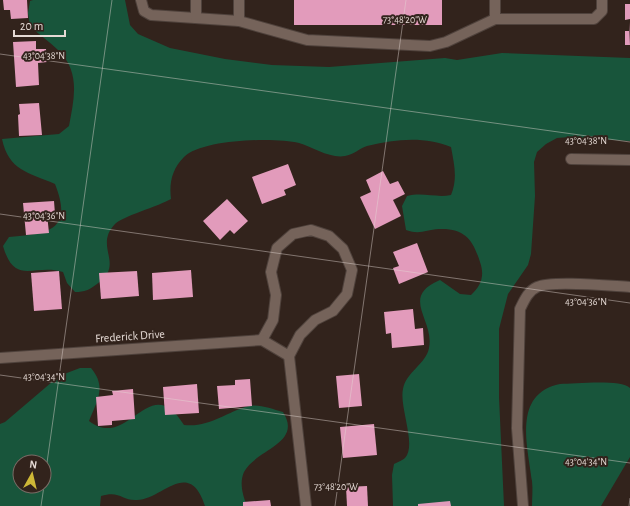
<svg xmlns="http://www.w3.org/2000/svg" width="630" height="506" font-family="'Alegreya Sans',sans-serif">
	<rect width="100%" height="100%" fill="#32231c"/>
	<g fill="#18553b" fill-rule="evenodd">
		<path d="M33,0H125L130,25L138,34L170,48L225,59L272,65L329,67L445,58L457,60L502,53L630,58V141L569,137L557,138L546,144L537,152L534,162L535,196L531,254L528,265L508,294L499,329V397L504,506H393L392,475L394,464C398,462 403,460 405,458C417,445 399,407 403,389C406,372 426,364 429,348C435,320 399,297 440,280L460,294L471,295C481,286 485,276 480,262C473,240 465,228 439,229C425,230 420,235 406,230L402,206L407,196C423,192 436,198 451,195C458,178 454,164 451,147C425,136 395,139 367,146C360,148 353,155 345,156C331,159 312,147 299,143C275,137 202,139 184,157C172,169 169,183 171,199C159,206 121,217 115,224C93,247 126,264 97,284C89,290 85,292 75,292L67,283L63,272C34,263 15,287 3,246L9,237C47,233 74,232 55,184C28,172 9,171 2,139L59,134L69,126C74,99 81,72 58,50C49,41 39,35 30,26L28,13L30,1Z"/>
		<path d="M80,368H91C107,387 97,401 89,421C129,452 149,368 184,425C209,428 226,412 249,406C260,404 272,409 283,412C303,444 256,449 244,472C239,483 243,496 247,506H205C189,457 162,500 137,500C122,501 120,490 101,496L100,506H0V424L5,422L59,376ZM20,462H44V486H20Z"/>
		<path d="M560,384C574,384 621,379 630,388V457L601,506H532C532,498 533,489 532,481C528,446 512,394 560,384Z"/>
	</g>
	<g fill="#e29bbb">
		<polygon points="3,0 27,0 28,18 11,19 10,10 4,10"/>
		<rect x="294" y="0" width="148" height="25"/>
		<polygon points="625,4 630,4 630,19 625,20"/>
		<polygon points="629,22 630,45 625,45 625,31 629,31"/>
		<polygon points="36,41 36,49 46,49 47,62 38,63 39,85 16,87 13,42"/>
		<polygon points="39,103 42,135 19,136 18,115 20,114 19,104"/>
		<polygon points="288,164 296,185 284,190 286,195 262,204 252,177"/>
		<polygon points="383,171 390,184 398,181 405,194 393,200 401,216 375,229 360,197 371,192 366,180"/>
		<polygon points="227,199 248,221 234,234 230,230 220,240 203,221"/>
		<polygon points="54,201 55,214 47,214 49,233 26,235 23,203"/>
		<polygon points="417,243 428,272 399,284 393,268 399,266 393,252"/>
		<polygon points="191,270 193,297 153,300 152,273"/>
		<polygon points="59,271 62,309 34,311 31,273"/>
		<polygon points="137,271 139,296 101,299 99,273"/>
		<polygon points="413,309 415,329 423,328 424,345 392,348 391,333 386,334 384,312"/>
		<polygon points="359,374 362,406 339,408 336,376"/>
		<polygon points="250,379 252,406 219,409 217,386 235,385 235,380"/>
		<polygon points="197,384 199,413 165,415 163,387"/>
		<polygon points="133,389 135,419 112,421 112,425 98,426 96,397 113,395 112,391"/>
		<polygon points="374,424 377,455 343,458 340,427"/>
		<polygon points="367,486 368,506 347,506 346,487"/>
		<polygon points="270,500 271,506 243,506 243,502"/>
		<polygon points="450,501 451,506 418,506 418,504"/>
	</g>
	<g fill="none" stroke-linecap="round" stroke-linejoin="round">
		<g stroke="#4f423c" stroke-width="12">
			<g id="minor">
				<polyline points="141,0 144,11 151,15 239,21 307,40 430,46 446,42 495,19"/>
				<polyline points="239,0 239,21"/>
				<polyline points="495,0 495,19 594,19 602,11 602,0"/>
				<polyline points="196,18 196,0"/>
				<polyline points="571,159 630,160"/>
				<polyline points="262,340 273,320 276,295 271,272 277,248 293,234 311,230 329,236 343,249 352,270 347,294 333,311 315,320 300,335 289,356"/>
				<polyline points="0,358 262,340 289,356 306,506"/>
				<path d="M523,506L517,428L520,309C524,301 528,291 537,287C552,280 611,286 630,287"/>
			</g>
		</g>
		<use href="#minor" stroke="#75635a" stroke-width="10"/>
	</g>
	<path fill="none" stroke="#e5dad5" stroke-width="1" stroke-opacity="0.45" d="M0,54L630,142M0,214L630,303M0,375L630,463M44,484L112,0M41,506L44,486M335,506L406,0M629,506L630,498"/>
	<g text-anchor="middle" dominant-baseline="central" stroke-width="4" stroke-linejoin="round" paint-order="stroke">
		<g font-size="12" fill="#e5dad5" stroke="#32231c">
			<text transform="translate(130 336) rotate(-4)">Frederick Drive</text>
		</g>
	</g>
	<g font-size="10" text-anchor="middle" fill="#e5dad5" stroke="#32231c" stroke-width="4" stroke-linejoin="round" paint-order="stroke">
		<text x="405" y="23">73°48'20"W</text>
		<text x="44" y="59">43°04'38"N</text>
		<text x="586" y="144">43°04'38"N</text>
		<text x="44" y="219">43°04'36"N</text>
		<text x="586" y="305">43°04'36"N</text>
		<text x="44" y="380">43°04'34"N</text>
		<text x="586" y="465">43°04'34"N</text>
		<text x="336" y="490">73°48'20"W</text>
	</g>
	<g transform="translate(32 474) rotate(8)"><circle r="19" fill="#32231c" stroke="#7a6c66"/>
	<path d="M0-3L7 15L0 10L-7 15Z" fill="#cfb837"/>
	<text y="-6" font-size="11" font-weight="bold" text-anchor="middle" fill="#e5dad5">N</text>
	</g>
	<path d="M14 30v6h51v-6" fill="none" stroke="#e5dad5" stroke-width="2"/>
	<text x="20" y="30" font-size="12" fill="#e5dad5" stroke="#32231c" stroke-width="3" paint-order="stroke">20 m</text>
</svg>
